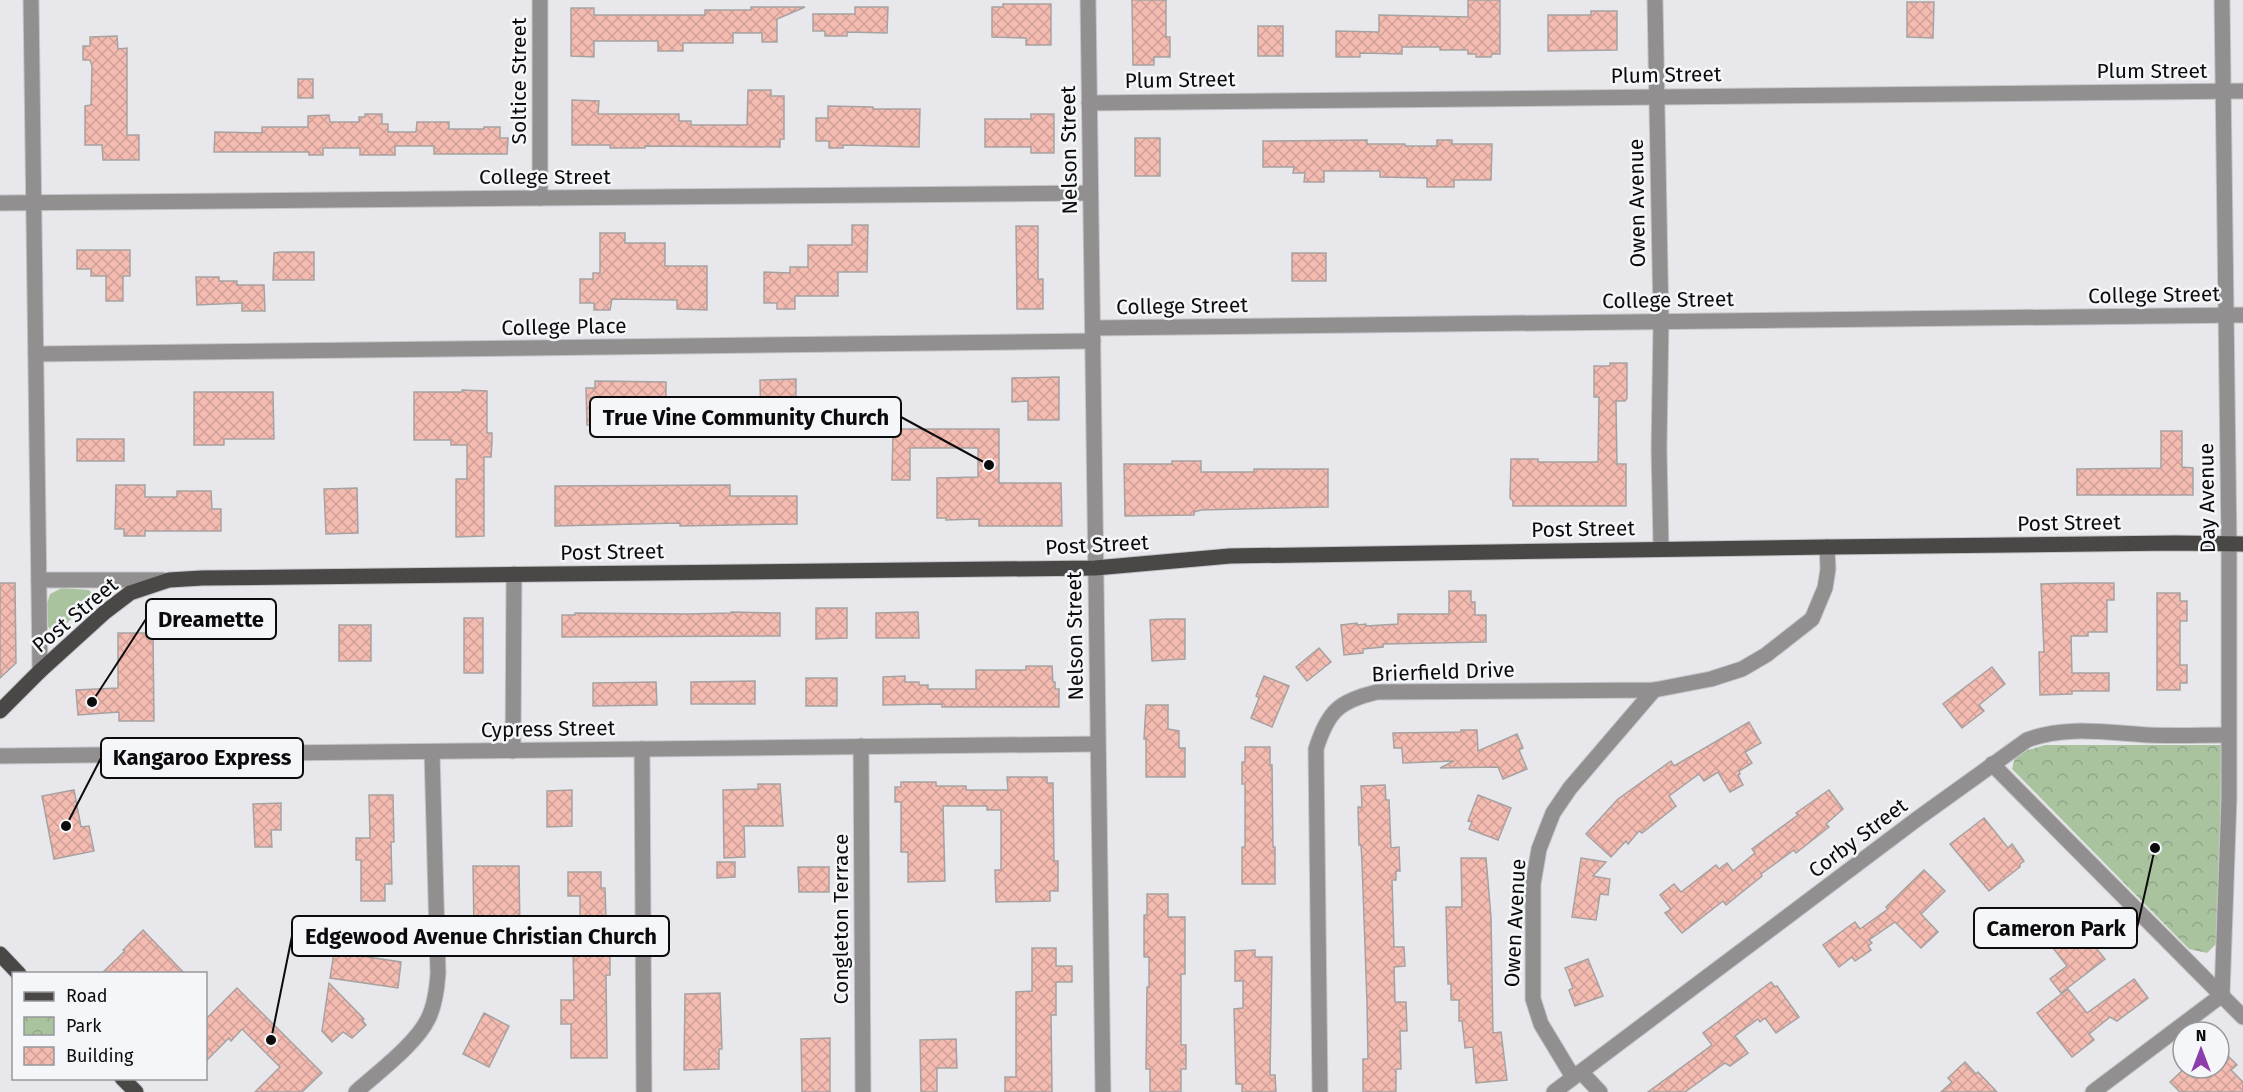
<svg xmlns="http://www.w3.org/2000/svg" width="2243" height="1092" font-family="'Fira Sans',sans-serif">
	<defs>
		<pattern id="park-crowns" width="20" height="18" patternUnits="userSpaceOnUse" patternTransform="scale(1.5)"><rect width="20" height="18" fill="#aac39f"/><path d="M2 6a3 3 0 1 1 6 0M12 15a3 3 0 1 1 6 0" fill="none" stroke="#91a688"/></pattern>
		<pattern id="building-cross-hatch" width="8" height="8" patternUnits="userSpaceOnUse" patternTransform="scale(1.5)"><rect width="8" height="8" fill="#f4bbb1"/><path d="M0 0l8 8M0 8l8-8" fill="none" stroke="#d09f97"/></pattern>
	</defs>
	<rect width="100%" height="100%" fill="#e8e8ec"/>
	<polygon fill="#aac39f" points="62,588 89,590 92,593 92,598 60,630 54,631 48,627 47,603 50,594"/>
	<polygon fill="url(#park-crowns)" points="2045,745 2221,745 2220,928 2216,944 2207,953 2189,949 2012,769 2015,758 2025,751"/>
	<g fill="url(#building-cross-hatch)" stroke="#a6a2a1" stroke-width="1.5">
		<polygon points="1132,0 1166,0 1166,37 1170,37 1170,57 1154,57 1154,65 1133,65"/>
		<polygon points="1468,0 1500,0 1500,54 1492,54 1491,57 1476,57 1476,54 1468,54 1468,50 1440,50 1440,47 1402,47 1402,54 1360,53 1360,57 1336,57 1336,31 1379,32 1379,15 1468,17"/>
		<polygon points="1907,2 1934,2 1933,38 1907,37"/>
		<polygon points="1003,4 1051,4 1051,45 1026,45 1026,38 992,37 992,7 1003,7"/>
		<polygon points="751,7 805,7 777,19 777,42 762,42 762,33 733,33 733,43 683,43 683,51 658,51 658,41 594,41 594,57 571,56 571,8 594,8 594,15 705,15 705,10 751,10"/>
		<polygon points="855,7 888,7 887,33 847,32 847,36 825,36 825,31 813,31 813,14 855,14"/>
		<polygon points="1591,11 1617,11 1617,50 1548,51 1548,15 1591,15"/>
		<rect x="1258" y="26" width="25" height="30"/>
		<polygon points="117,36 118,49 127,48 127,135 139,135 139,160 103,160 102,145 85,145 85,106 91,105 92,66 90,60 83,60 83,46 90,46 90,37"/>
		<rect x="298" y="79" width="15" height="19"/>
		<polygon points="748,90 771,90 771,96 784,96 784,139 780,139 780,147 645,146 645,148 610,148 610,145 572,145 572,100 599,101 598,114 679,114 679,121 691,121 691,125 747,125"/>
		<polygon points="828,106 873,107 873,109 920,109 919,147 843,145 843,148 829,148 829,141 816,141 816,118 828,118"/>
		<polygon points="365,114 382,114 382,124 388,124 388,132 416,132 417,122 449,122 449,129 484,129 484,127 500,127 500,138 508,138 507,154 434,154 434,146 395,146 395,155 360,155 360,148 323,148 323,155 309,155 309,152 214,152 215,132 262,133 262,127 308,127 308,116 329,115 330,122 359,122 359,117 365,117"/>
		<polygon points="1031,114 1054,114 1054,153 1031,153 1031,147 985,147 985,119 1031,119"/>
		<rect x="1135" y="138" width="25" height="38"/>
		<polygon points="1367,140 1367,144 1405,144 1405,146 1437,146 1437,140 1452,140 1452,144 1492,144 1491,180 1454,180 1454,187 1427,187 1427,178 1380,177 1380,171 1324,171 1324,182 1304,182 1305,173 1293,173 1294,167 1263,167 1263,141"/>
		<polygon points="852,225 868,225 867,272 838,272 838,296 795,296 795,309 777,309 777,303 764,303 764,272 790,273 790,267 808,267 808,245 852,245"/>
		<polygon points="1016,226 1038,226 1038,279 1043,279 1043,309 1017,309"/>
		<polygon points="600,233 625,233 625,243 665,243 665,266 707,266 707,310 677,309 677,300 612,299 610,310 594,310 594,303 580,303 580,279 593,279 593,273 600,273"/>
		<polygon points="77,250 130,250 130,276 123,276 123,301 106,301 106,276 91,276 91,269 77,269"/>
		<polygon points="281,252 314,252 314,280 273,280 274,253"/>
		<rect x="1292" y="253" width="34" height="28"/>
		<polygon points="196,277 219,277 219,281 237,281 237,285 264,285 265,311 242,311 242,303 197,305"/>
		<polygon points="1610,363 1627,363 1627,398 1625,401 1616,401 1617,464 1626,464 1626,506 1513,506 1513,501 1510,498 1511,459 1538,459 1538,462 1598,462 1599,397 1594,397 1594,366 1610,366"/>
		<polygon points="1059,377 1059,420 1028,420 1028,401 1012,402 1012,378"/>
		<polygon points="796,379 796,417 783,417 783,427 761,428 760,380"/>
		<polygon points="595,381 666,382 666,415 617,415 617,430 595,430 595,425 587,425 586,388 595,388"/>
		<polygon points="462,390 487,391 487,433 492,433 492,442 491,457 484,457 484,536 456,537 456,479 467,479 467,445 451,445 451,440 414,440 414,392 462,392"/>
		<polygon points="194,392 273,392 274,439 224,439 224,445 194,445"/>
		<polygon points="893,429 999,429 999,483 1061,483 1062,526 979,526 979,519 946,520 946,518 937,518 937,478 978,477 978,448 910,448 910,480 892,480"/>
		<polygon points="2161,431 2182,431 2182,467 2193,468 2193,495 2077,495 2077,469 2161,468"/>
		<rect x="77" y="439" width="47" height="22"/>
		<polygon points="1172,461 1201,461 1201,472 1254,472 1254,469 1328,469 1328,507 1201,510 1194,512 1194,515 1125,516 1124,464 1172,464"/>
		<polygon points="116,485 145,485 145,497 177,497 177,491 211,491 212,509 221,509 221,531 145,531 145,536 124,536 124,529 115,529"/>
		<polygon points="730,485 730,496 797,496 797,524 680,526 680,523 555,526 555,486"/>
		<polygon points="357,488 358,533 326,534 324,489"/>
		<polygon points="0,583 15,583 16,663 0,678"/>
		<polygon points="2076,583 2114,583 2114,600 2107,600 2107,632 2088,632 2088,636 2071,636 2072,673 2109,673 2109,691 2072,691 2072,694 2040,695 2039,652 2044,652 2041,584"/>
		<polygon points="1449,591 1471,591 1471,602 1475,602 1475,615 1486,615 1486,642 1383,644 1383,647 1363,649 1363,653 1344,655 1341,625 1357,623 1357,625 1366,624 1366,626 1398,624 1398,614 1449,614"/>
		<polygon points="2157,593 2180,593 2180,601 2187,601 2187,621 2180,621 2180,665 2187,665 2187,683 2180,683 2180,690 2157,690"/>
		<polygon points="816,608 847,608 847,638 816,639"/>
		<polygon points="731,612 780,613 780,636 562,637 562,615 575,615 575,613 687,614 731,613"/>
		<polygon points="918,612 919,638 876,638 876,613"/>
		<rect x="464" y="618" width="19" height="55"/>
		<polygon points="1167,619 1185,619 1185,659 1152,661 1150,620"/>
		<rect x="339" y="625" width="32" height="36"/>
		<polygon points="118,633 153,633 154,721 119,721 119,712 78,715 76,690 118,688"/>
		<polygon points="1319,648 1331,662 1307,681 1296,667"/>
		<polygon points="1026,666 1052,666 1053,682 1055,682 1055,689 1059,689 1059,707 942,707 942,704 883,705 883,677 905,676 905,682 919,682 919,685 928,685 928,689 976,689 976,670 1026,670"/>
		<polygon points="1992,667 2005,684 1979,705 1984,711 1962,728 1943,704"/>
		<polygon points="1264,676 1289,686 1272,727 1251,718 1259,698 1256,696"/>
		<rect x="806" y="678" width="31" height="28"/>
		<polygon points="755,681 755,704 691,704 691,682"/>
		<polygon points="656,682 657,705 593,706 593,683"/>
		<polygon points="1146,705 1168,705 1168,729 1179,731 1179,748 1185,748 1185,777 1146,777 1146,739 1144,739"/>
		<polygon points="1749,722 1761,743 1745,752 1752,763 1739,771 1740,774 1738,775 1743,785 1730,792 1718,772 1704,781 1699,774 1669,796 1676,806 1642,833 1639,831 1628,844 1626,841 1611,857 1586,834 1618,799 1671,761 1674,766"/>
		<polygon points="1461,730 1477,730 1478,751 1517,734 1523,748 1519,750 1527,769 1503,779 1498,767 1440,768 1454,761 1403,763 1402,748 1394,748 1393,733 1461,732"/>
		<polygon points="1245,747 1270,747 1270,765 1272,765 1273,847 1275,847 1275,884 1242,884 1242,847 1245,847 1245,784 1242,784 1242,762 1245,762"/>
		<polygon points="1007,777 1047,777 1047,783 1053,783 1054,861 1058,861 1058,891 1050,891 1050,901 996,902 995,870 1001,870 1001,810 987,810 987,806 943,806 945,881 908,882 908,852 901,852 901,802 895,802 895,787 901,787 901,782 936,782 936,786 966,786 966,790 1008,790"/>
		<polygon points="758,784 780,784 783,826 744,826 745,857 724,858 723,790 758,789"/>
		<polygon points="1385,785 1386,800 1389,800 1391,848 1399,847 1400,871 1396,871 1396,880 1392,880 1394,947 1404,947 1405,966 1394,967 1395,1002 1406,1002 1407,1031 1400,1031 1401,1069 1396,1069 1396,1092 1363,1092 1363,1059 1368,1059 1367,1003 1362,862 1361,845 1359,845 1358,807 1362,807 1361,786"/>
		<polygon points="74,790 81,827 89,826 94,851 54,859 42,796"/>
		<polygon points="572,790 572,826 547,827 547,791"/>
		<polygon points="1829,790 1843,809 1826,824 1829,827 1796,853 1794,850 1761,874 1762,876 1726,905 1723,901 1682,933 1665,913 1671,909 1660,895 1674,884 1681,892 1716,865 1719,869 1727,863 1733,871 1755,853 1752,849 1798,815 1796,813"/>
		<polygon points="369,795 393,795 394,842 391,842 392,884 385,884 385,901 361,901 361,860 356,860 356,838 370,838"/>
		<polygon points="1478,795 1511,808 1498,840 1469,829 1472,822 1468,821"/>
		<polygon points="281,803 281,830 271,830 272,847 255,847 253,804"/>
		<polygon points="1984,818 2008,848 2012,844 2024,861 2020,864 2020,867 1989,891 1950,844"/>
		<polygon points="1461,858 1486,858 1491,917 1493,1033 1501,1032 1507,1080 1476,1083 1473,1047 1465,1048 1462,1021 1459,1021 1459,1000 1451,1000 1451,984 1448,984 1446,907 1462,907"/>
		<polygon points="1581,858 1606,862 1593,876 1610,879 1608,895 1600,894 1596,920 1572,917"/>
		<polygon points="717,862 735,862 735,877 717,878"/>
		<polygon points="473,866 519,866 520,932 474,932"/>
		<polygon points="798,867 829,867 829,892 799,892"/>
		<polygon points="1924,870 1945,891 1921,914 1938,932 1921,948 1895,922 1869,940 1872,943 1868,946 1871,950 1855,961 1852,957 1839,967 1823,945 1855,922 1860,929 1888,909 1886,907"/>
		<polygon points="568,872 601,872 601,888 605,888 607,949 610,949 610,975 606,975 607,1058 571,1058 571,1024 561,1024 561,1000 574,1000 573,950 580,950 580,896 568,896"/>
		<polygon points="1147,894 1168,894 1168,917 1185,917 1185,974 1181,974 1181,1045 1186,1045 1186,1069 1181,1069 1181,1092 1150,1092 1150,1069 1146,1069 1147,987 1149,987 1149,957 1144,957 1144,915 1147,915"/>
		<polygon points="2080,928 2105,959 2061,993 2050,979 2067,966 2053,948"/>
		<polygon points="143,930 185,974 101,974 125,951 123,950"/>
		<polygon points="1032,948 1056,948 1056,966 1072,966 1072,982 1056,982 1056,1015 1051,1015 1052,1092 1005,1092 1005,1077 1016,1077 1016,992 1032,991"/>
		<polygon points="1255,950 1255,957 1272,957 1270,1075 1275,1075 1276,1092 1242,1092 1242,1084 1236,1084 1234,1009 1243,1008 1243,981 1235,981 1235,951"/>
		<polygon points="334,952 401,962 398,988 330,978"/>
		<polygon points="1588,959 1603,996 1575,1006 1569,990 1573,988 1565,968"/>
		<polygon points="2134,979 2148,998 2117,1021 2110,1017 2089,1034 2094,1040 2072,1057 2037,1013 2068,989 2087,1013"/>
		<polygon points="1771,982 1775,987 1777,986 1799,1017 1776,1033 1765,1018 1760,1022 1758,1019 1735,1036 1748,1053 1730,1066 1725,1063 1685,1092 1648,1092 1712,1045 1703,1033"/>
		<polygon points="329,983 364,1019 362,1020 366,1025 352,1038 343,1032 332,1042 322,1031"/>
		<polygon points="237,988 322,1073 302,1092 255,1092 280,1067 242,1029 231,1041 229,1038 206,1061 206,1019"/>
		<polygon points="720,993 722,1049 719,1049 719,1069 684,1070 685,994"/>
		<polygon points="484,1013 509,1026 489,1067 463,1054"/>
		<polygon points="830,1038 830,1092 802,1092 801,1039"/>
		<polygon points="956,1039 957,1068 937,1068 937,1092 921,1092 920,1040"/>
		<polygon points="2219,1047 2237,1065 2231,1070 2243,1082 2243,1092 2180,1092 2170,1082 2185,1068 2219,1068"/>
		<polygon points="1965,1062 1976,1074 1978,1072 1997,1092 1941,1092 1952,1082 1948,1078"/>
	</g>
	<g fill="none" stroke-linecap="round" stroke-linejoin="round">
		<g stroke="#c5c5c8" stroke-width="17">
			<g id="minor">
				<polyline points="31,0 40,671"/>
				<polyline points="540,0 540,198"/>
				<polyline points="1088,0 1103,1092"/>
				<polyline points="1655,0 1661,321 1659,449 1661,548"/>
				<polyline points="2222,0 2229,544 2229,799 2222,995"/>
				<polyline points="1089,103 2243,91"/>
				<polyline points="0,203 1090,193"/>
				<polyline points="1093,328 2243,315"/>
				<polyline points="36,354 1093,341"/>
				<polyline points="39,580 163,580"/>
				<polyline points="861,746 863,1092"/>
				<polyline points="642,749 644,1092"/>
				<polyline points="513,751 514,574"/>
				<polyline points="0,756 1097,744"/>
				<polyline points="1992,764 2243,1017"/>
				<polyline points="1581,1072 1600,1092"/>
				<polyline points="1573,1077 1541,1024 1533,999 1533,884 1539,849 1553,813 1570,788 1654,690"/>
				<path d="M356,1092C377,1073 416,1044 428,1019C435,1005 437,989 438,973L432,752"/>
				<path d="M1320,1092L1316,749C1328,711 1339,701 1377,692L1654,690L1711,679L1742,669L1766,655L1812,619L1825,588L1828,569L1827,547"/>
				<path d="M1554,1092L1917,819L2027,740C2065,725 2109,733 2148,735C2175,736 2202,735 2228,735"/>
				<polyline points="2093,1092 2222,995"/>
			</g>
		</g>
		<g stroke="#c5c5c8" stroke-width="17">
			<g id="major">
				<polyline points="0,711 40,671 105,612 130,593 169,580 202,578 1095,568 1230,556 1827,547 2176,543 2243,544"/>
				<polyline points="0,954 19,974"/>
				<polyline points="122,1078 136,1092"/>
			</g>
		</g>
		<use href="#minor" stroke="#918f8f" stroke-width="15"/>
		<use href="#major" stroke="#4a4747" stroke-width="15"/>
	</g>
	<g text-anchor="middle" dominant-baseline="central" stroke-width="5" stroke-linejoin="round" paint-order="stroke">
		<g font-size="21" fill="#0b0b0c" stroke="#f5f6f9">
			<text x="2152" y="71">Plum Street</text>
			<text transform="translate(1666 75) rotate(-1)">Plum Street</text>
			<text transform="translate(1180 80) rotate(-1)">Plum Street</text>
			<text transform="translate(519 81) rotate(-90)">Soltice Street</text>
			<text transform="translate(1069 150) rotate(-91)">Nelson Street</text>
			<text x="545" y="177">College Street</text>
			<text transform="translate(1637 203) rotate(-91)">Owen Avenue</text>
			<text transform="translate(2154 295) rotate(-1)">College Street</text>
			<text transform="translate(1668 300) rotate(-1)">College Street</text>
			<text transform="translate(1182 306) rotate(-1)">College Street</text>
			<text transform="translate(564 327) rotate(-1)">College Place</text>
			<text transform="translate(2207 498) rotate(-91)">Day Avenue</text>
			<text transform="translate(2069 523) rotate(-1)">Post Street</text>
			<text transform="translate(1583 529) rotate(-1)">Post Street</text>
			<text transform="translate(1097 545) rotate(-3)">Post Street</text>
			<text transform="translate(612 552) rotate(-1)">Post Street</text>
			<text transform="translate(75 615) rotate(-40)">Post Street</text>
			<text transform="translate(1075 636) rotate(-91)">Nelson Street</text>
			<text transform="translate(1443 672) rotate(-2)">Brierfield Drive</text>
			<text transform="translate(548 729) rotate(-1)">Cypress Street</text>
			<text transform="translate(1858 838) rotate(-37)">Corby Street</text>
			<text transform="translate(841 919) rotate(-90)">Congleton Terrace</text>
			<text transform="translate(1515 923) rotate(-87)">Owen Avenue</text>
		</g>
	</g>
	<path fill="none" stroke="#0b0b0c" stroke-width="2" d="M989 465L901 417M92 702L146 619M66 826L101 758M2155 848L2137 928M271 1040L292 936"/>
	<g fill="#0b0b0c" stroke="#f5f6f9" stroke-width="2">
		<circle cx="989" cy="465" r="6"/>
		<circle cx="92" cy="702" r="6"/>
		<circle cx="66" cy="826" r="6"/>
		<circle cx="2155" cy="848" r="6"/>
		<circle cx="271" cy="1040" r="6"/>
	</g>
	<g fill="#f5f6f9" stroke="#0b0b0c" stroke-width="2">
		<rect x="590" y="397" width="311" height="40" rx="6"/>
		<rect x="146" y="599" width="130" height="40" rx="6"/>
		<rect x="101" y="738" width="202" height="40" rx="6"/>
		<rect x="1974" y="908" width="163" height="40" rx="6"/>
		<rect x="292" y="916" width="377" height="40" rx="6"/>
	</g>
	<g font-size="22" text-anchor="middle" font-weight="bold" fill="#0b0b0c">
		<text x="746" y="425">True Vine Community Church</text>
		<text x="211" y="627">Dreamette</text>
		<text x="202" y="765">Kangaroo Express</text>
		<text x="2056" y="936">Cameron Park</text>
		<text x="481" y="944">Edgewood Avenue Christian Church</text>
	</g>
	<rect x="12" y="972" width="195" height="108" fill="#f5f6f9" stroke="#97989a" stroke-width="1.5"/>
	<rect x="24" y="992" width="30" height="9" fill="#4a4747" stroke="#97989a" stroke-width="1.5"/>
	<text x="66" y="1002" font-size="18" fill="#0b0b0c">Road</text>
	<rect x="24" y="1017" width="30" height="18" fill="url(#park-crowns)" stroke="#97989a" stroke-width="1.5"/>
	<text x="66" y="1032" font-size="18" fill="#0b0b0c">Park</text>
	<rect x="24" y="1047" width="30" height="18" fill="url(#building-cross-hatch)" stroke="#97989a" stroke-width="1.5"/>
	<text x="66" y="1062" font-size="18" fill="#0b0b0c">Building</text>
	<g transform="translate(2201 1050)"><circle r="28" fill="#f5f6f9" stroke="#97989a" stroke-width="1.5"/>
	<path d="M0-4.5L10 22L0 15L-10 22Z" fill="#8c3cab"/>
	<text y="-9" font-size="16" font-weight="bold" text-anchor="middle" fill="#0b0b0c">N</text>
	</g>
</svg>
